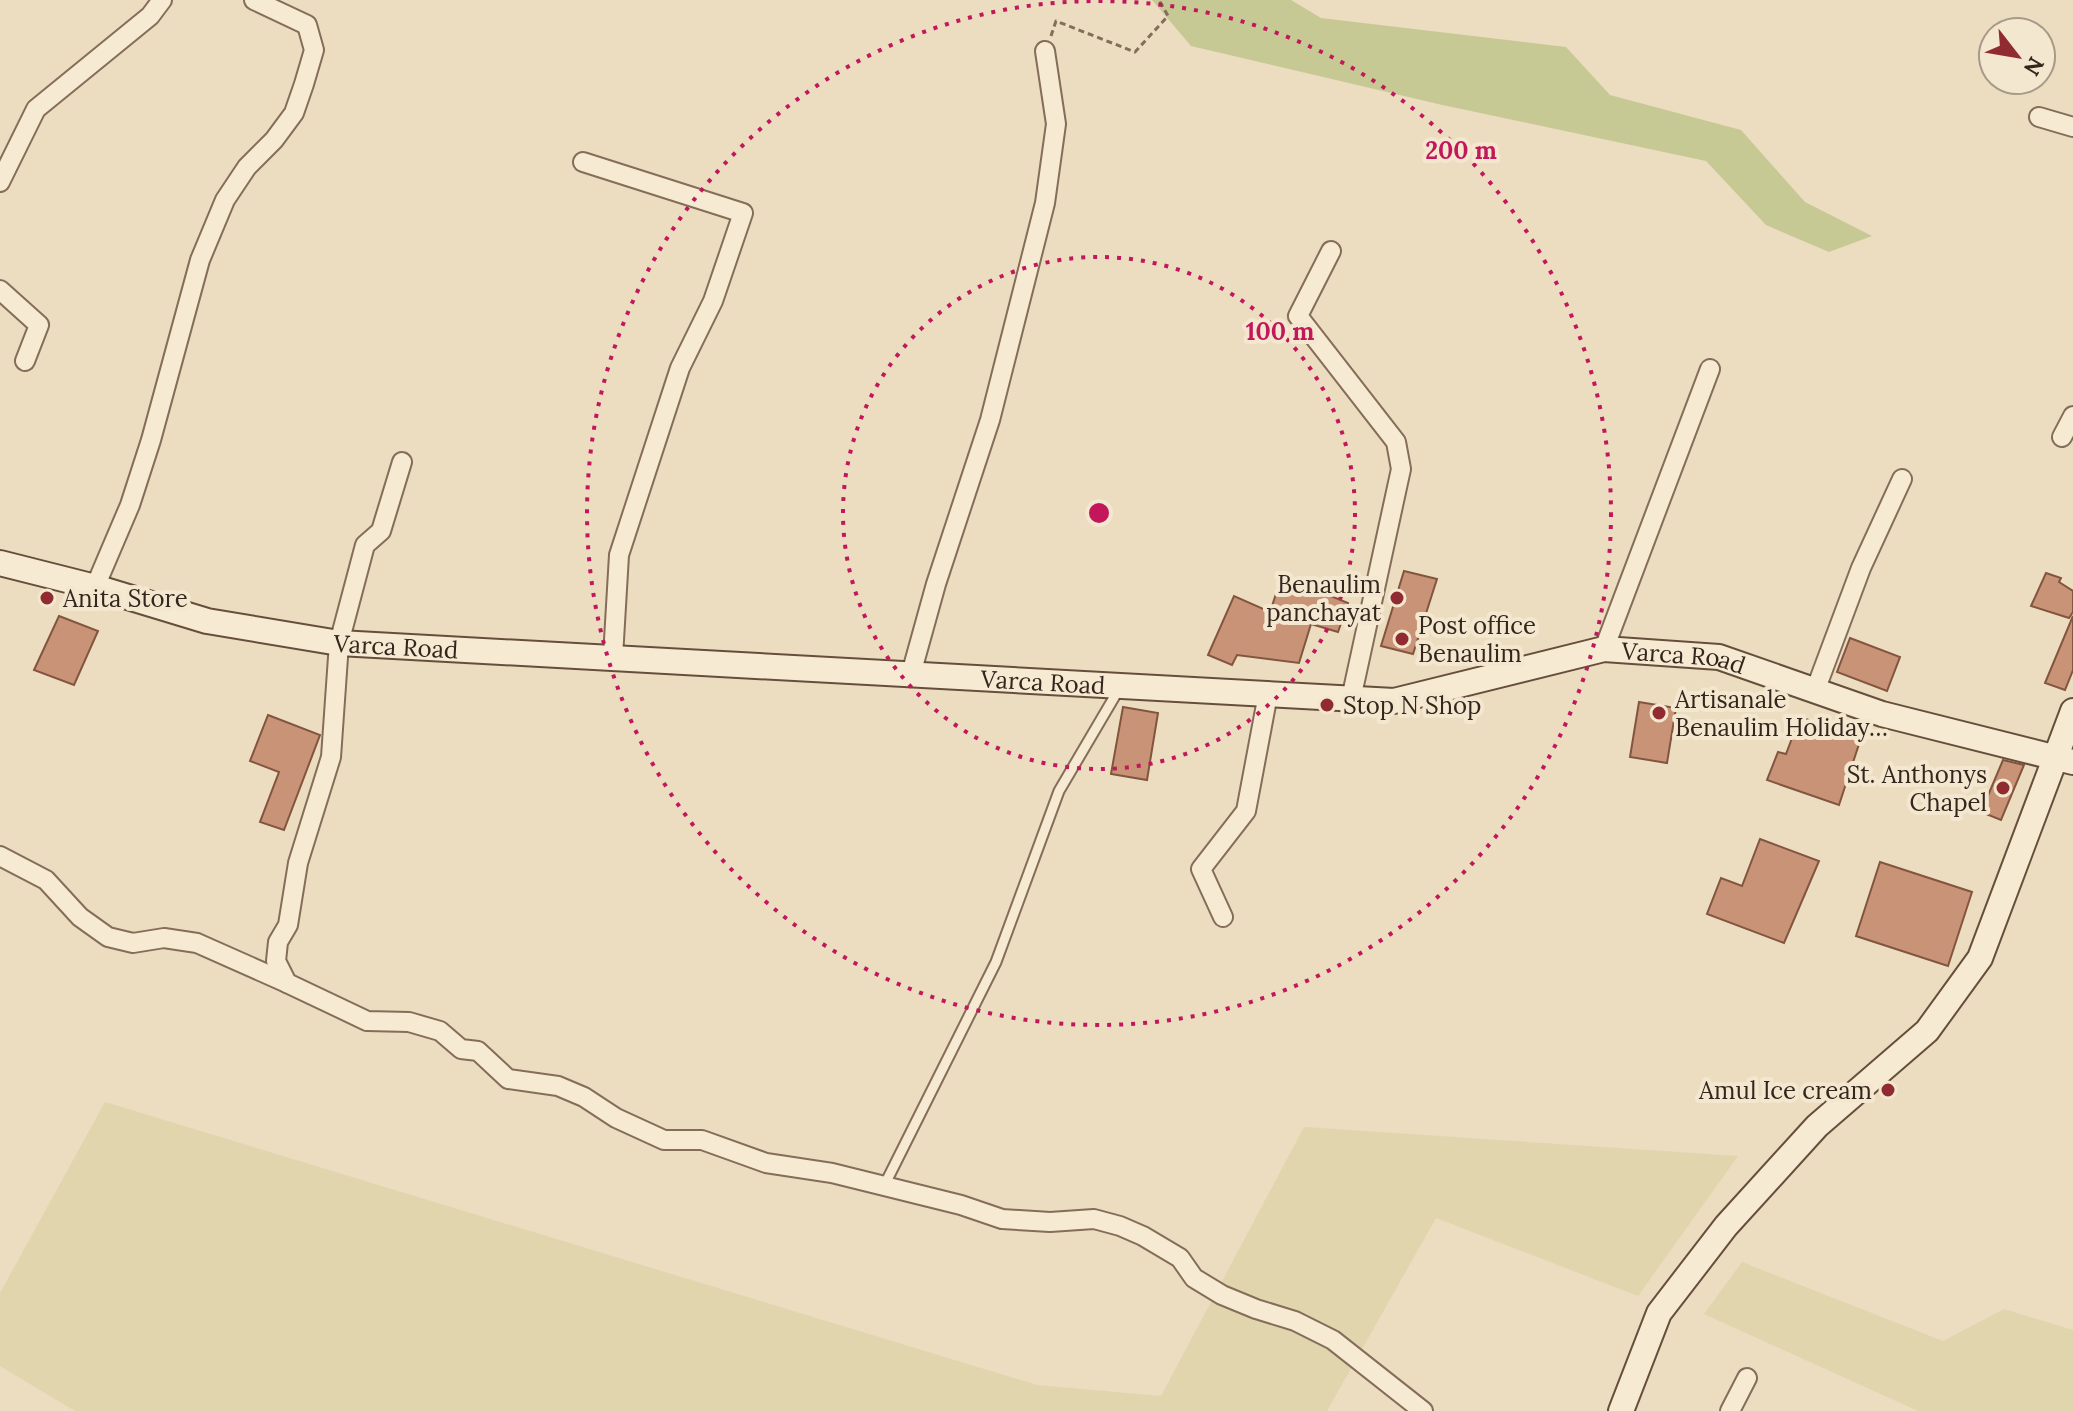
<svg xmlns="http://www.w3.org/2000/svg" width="2073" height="1411" font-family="Lora,serif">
	<rect width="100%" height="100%" fill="#ecdcc0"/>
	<g fill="#e1d5ae">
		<polygon points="105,1102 1037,1385 1161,1396 1304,1127 1738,1156 1638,1296 1436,1218 1327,1411 75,1411 0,1366 0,1293"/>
		<polygon points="1742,1262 1943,1341 2004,1309 2073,1330 2073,1411 1918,1411 1704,1314"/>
	</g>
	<polygon fill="#c7c994" points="1152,0 1291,0 1321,18 1566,47 1610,95 1741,130 1805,202 1872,236 1829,252 1766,225 1706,161 1438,104 1191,46"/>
	<g fill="#c99377" stroke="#82553f" stroke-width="2">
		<polygon points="1404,571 1437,579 1413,654 1381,646"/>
		<polygon points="2046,573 2061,578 2059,582 2073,591 2073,612 2069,618 2031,606"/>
		<polygon points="1282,576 1348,603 1338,632 1311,624 1299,663 1237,655 1232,665 1208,655 1234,596 1270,612"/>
		<polygon points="59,616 98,631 74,685 34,670"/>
		<polygon points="2073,616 2073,670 2065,690 2045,683"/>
		<polygon points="1850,638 1900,657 1887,691 1837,672"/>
		<polygon points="1639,702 1676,708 1667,763 1630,757"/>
		<polygon points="1123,707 1158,713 1147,780 1111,774"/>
		<polygon points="268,715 320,735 284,830 260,822 279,772 250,761"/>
		<polygon points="1800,717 1861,738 1839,805 1767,780 1778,752 1786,754"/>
		<polygon points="2003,760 2024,765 2001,820 1981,812"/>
		<polygon points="1760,839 1819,861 1784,943 1707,914 1721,878 1742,886"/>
		<polygon points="1880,862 1972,892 1948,966 1856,936"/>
	</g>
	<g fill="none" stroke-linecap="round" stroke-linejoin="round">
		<g stroke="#846d59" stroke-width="13">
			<polyline id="lane" points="884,1186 996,962 1059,791 1119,689"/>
		</g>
		<g stroke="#846d59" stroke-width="22">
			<g id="street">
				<polyline points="2039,117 2073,127"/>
				<polyline points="583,162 743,213 713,301 680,368 619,555 613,657"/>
				<polyline points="0,182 36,109 150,16 162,0"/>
				<polyline points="1331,251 1298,316 1396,442 1401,469 1351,699"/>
				<polyline points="0,290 39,325 25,361"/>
				<polyline points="2062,437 2073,416"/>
				<polyline points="402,462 381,531 365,545 339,643 331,757 298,863 288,925 278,942 276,961 287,983 367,1021 409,1022 440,1031 461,1049 478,1051 508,1079 558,1086 584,1097 616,1118 664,1140 702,1140 766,1163 832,1173 961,1205 1002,1219 1050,1222 1094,1219 1120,1226 1143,1236 1180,1258 1194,1278 1222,1295 1256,1309 1295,1321 1333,1340 1423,1411"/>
				<polyline points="95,587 130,505 151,440 200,260 225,200 247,167 274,140 294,113 304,84 314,50 307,25 254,0"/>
				<polyline points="1604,649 1710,369"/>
				<polyline points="911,674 936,584 990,420 1045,203 1056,124 1045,51"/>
				<polyline points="1815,691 1861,568 1902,479"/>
				<polyline points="0,856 46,880 80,917 108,937 133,943 164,938 197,943 287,983"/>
				<polyline points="1223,917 1201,869 1246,811 1268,694"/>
				<polyline points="1730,1411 1747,1378"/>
			</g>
		</g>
		<g stroke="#664e3c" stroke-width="28">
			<g id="secondary">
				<path id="s1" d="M0,563L95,587L207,621L339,643L1394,701L1604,649L1719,657L1882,714L2073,762"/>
				<polyline points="1621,1411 1659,1313 1726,1226 1817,1126 1927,1031 1980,958 2073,711"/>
			</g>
		</g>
		<polyline stroke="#846d59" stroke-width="3" stroke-dasharray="6 4" stroke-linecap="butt" points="1051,36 1056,21 1135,52 1168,16 1159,0"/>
		<use href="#lane" stroke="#f7ead2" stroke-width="9"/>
		<use href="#street" stroke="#f7ead2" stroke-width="18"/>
		<use href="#secondary" stroke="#f7ead2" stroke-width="24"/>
	</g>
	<g fill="none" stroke="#c2185b" stroke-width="4" stroke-dasharray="4 8">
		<circle cx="1099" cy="513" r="256"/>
		<circle cx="1099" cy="513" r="512"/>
	</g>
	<g fill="#912b32" stroke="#f4e7cf" stroke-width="3">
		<circle cx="47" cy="598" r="8"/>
		<circle cx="1397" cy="598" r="8"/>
		<circle cx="1402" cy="639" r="8"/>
		<circle cx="1327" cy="705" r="8"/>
		<circle cx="1659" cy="713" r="8"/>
		<circle cx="2003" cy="788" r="8"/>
		<circle cx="1888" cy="1090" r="8"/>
	</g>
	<g text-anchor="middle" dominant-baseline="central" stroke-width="8" stroke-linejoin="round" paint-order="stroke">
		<g font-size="24" fill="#34261d" stroke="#f4e7cf" text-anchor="start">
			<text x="1381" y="584" text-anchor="end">Benaulim<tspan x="1381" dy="28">panchayat</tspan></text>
			<text x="63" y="598">Anita Store</text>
			<text x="1418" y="625">Post office<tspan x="1418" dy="28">Benaulim</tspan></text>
			<text x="1675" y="699">Artisanale<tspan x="1675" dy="28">Benaulim Holiday…</tspan></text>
			<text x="1343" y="705">Stop N Shop</text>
			<text x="1987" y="774" text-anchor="end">St. Anthonys<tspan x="1987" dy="28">Chapel</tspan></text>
			<text x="1872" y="1090" text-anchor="end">Amul Ice cream</text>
		</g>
		<g font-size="24" fill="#34261d" stroke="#f4e7cf">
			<text stroke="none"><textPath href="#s1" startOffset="406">Varca Road</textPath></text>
			<text stroke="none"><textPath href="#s1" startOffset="1702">Varca Road</textPath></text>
			<text stroke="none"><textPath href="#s1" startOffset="1054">Varca Road</textPath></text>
		</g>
	</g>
	<circle cx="1099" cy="513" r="12" fill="#c2185b" stroke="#f4e7cf" stroke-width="4"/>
	<g font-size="24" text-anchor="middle" font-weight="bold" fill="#c2185b" stroke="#f4e7cf" stroke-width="8" stroke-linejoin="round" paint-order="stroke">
		<text x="1461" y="159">200 m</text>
		<text x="1280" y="340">100 m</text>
	</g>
	<g transform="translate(2017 56) rotate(121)"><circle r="38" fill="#f4e7cf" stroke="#a79a88" stroke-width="2"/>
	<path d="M0-6L14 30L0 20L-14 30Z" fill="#912b32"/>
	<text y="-12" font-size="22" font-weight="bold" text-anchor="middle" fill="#34261d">N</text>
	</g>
</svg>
